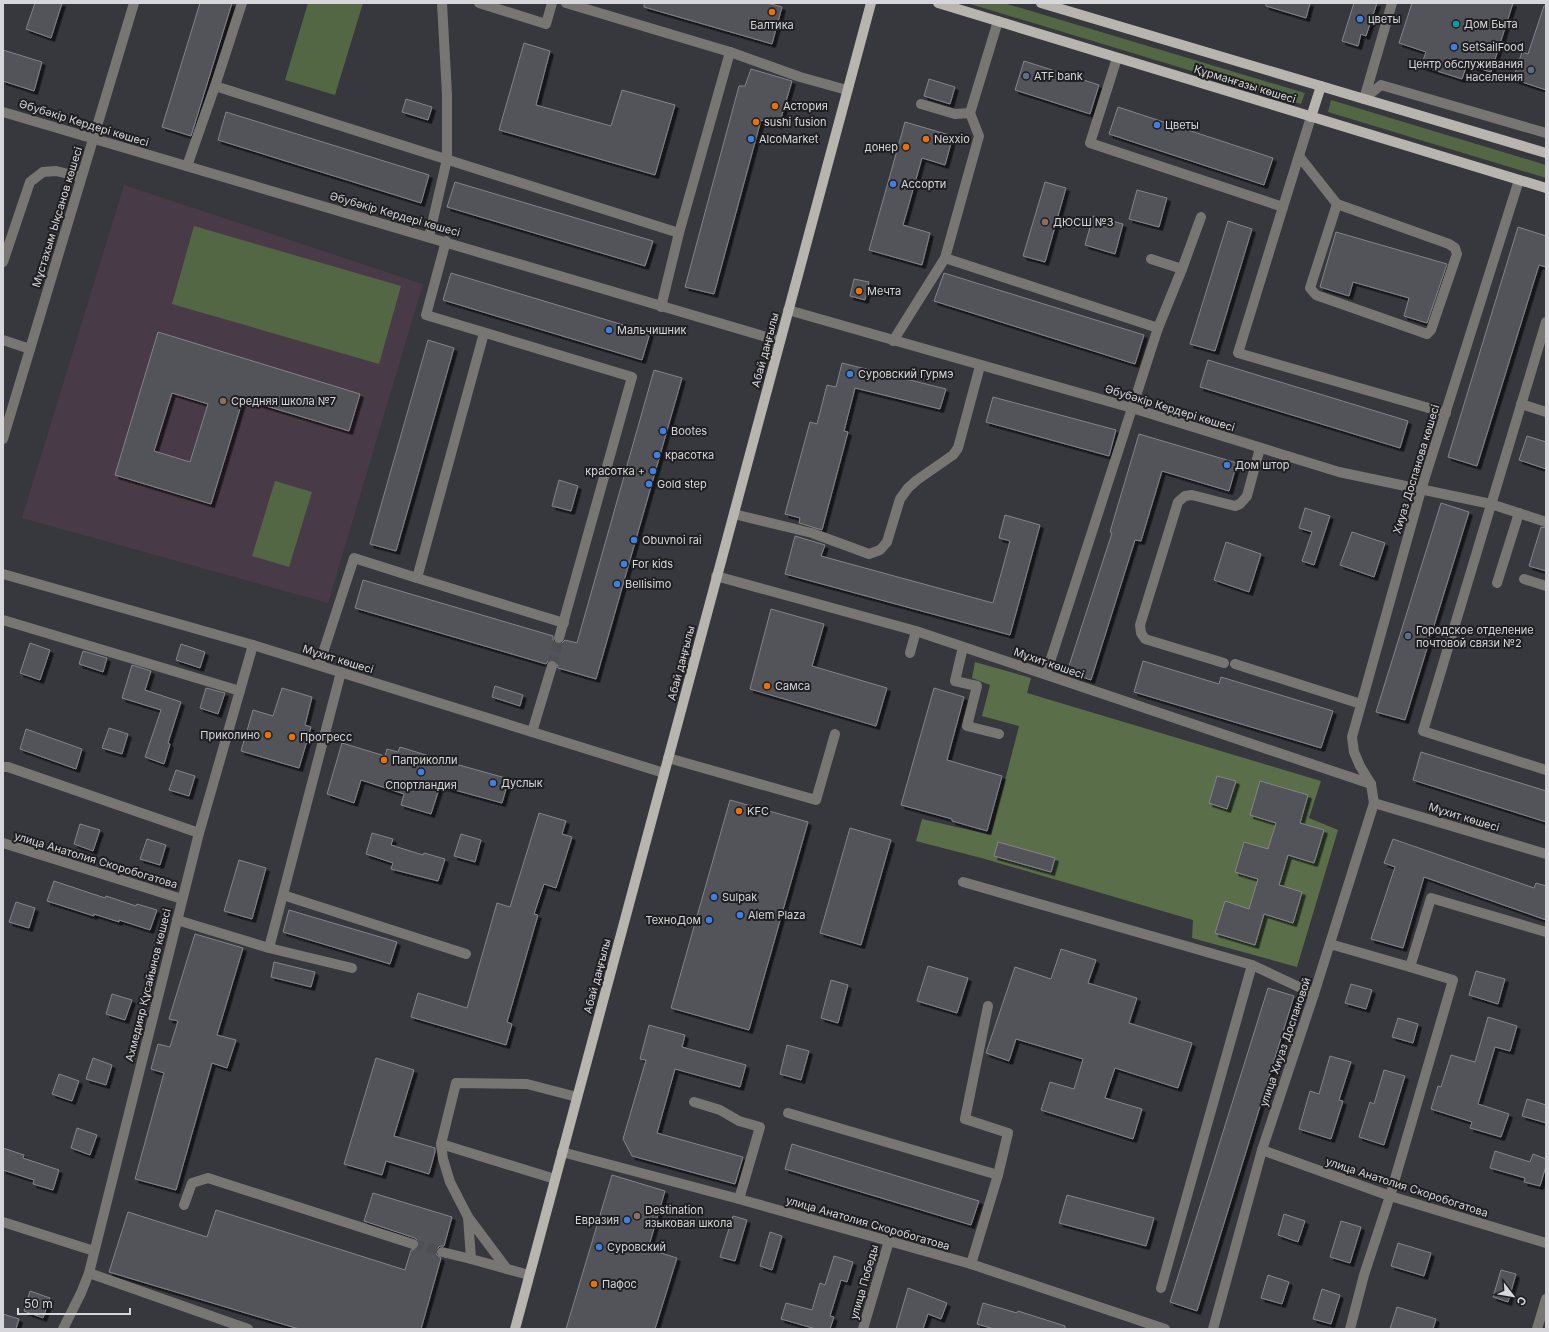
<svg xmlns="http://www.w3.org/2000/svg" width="1549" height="1332" font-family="Inter,sans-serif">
	<defs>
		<filter id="shadow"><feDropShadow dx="3.5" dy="3.5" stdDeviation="0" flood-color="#0009"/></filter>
	</defs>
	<rect width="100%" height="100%" fill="#37373e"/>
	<polygon fill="#493a47" points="124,185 423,284 328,603 22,518"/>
	<g fill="#546745">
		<polygon points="308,3 363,3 335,95 285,80"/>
		<polygon points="967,3 1004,3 1305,93 1301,104"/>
		<polygon points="1331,100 1546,165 1546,178 1328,112"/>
		<polygon points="194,226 401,286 379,364 172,304"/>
		<polygon points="275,481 312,492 289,567 252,556"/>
	</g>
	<polygon fill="#5a6f49" points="975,662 1031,678 1027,693 1321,781 1309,818 1338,830 1297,967 1192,938 1193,920 985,859 916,841 922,819 991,835 1019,726 982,716 990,685 972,678"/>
	<g fill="#52535a" stroke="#83848c" fill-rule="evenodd" filter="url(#shadow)">
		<polygon points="35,3 62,3 51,38 26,29"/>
		<polygon points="200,3 232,3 191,136 162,127"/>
		<polygon points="644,3 767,3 782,7 772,44 644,7"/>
		<polygon points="1266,3 1310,3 1306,18 1266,6"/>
		<polygon points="1354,3 1377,3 1366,36 1361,34 1358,46 1342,41"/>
		<polygon points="1412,3 1513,3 1491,72 1467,65 1462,79 1421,66 1426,52 1399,43"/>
		<polygon points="1544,6 1546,6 1546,90 1513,79 1522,52 1528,54"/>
		<polygon points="524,43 550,51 536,105 611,126 622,90 675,105 655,175 499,130"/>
		<polygon points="3,50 42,62 34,91 3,81"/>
		<polygon points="1024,61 1099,85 1090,114 1015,90"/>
		<polygon points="751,69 792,81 779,125 761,120 714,294 685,287 739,86 745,86"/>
		<polygon points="929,79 955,87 950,104 924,96"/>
		<polygon points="406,99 432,107 428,120 402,112"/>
		<polygon points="1118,107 1273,158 1264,185 1109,134"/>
		<polygon points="226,112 429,175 421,203 218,140"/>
		<polygon points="905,122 953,136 945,165 922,158 903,225 930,233 922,265 869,250"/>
		<polygon points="455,182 653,241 645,266 447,207"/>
		<polygon points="1045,182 1066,188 1045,262 1023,256"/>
		<polygon points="1137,190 1167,198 1159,227 1129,219"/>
		<polygon points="1093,216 1123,224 1115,254 1085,245"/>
		<polygon points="1228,221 1252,229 1215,351 1190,344"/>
		<polygon points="1518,227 1546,236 1546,267 1539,265 1477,466 1448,457"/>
		<polygon points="1336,232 1447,264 1427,323 1404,316 1409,298 1353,282 1349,296 1320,287"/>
		<polygon points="451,273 650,333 642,360 443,300"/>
		<polygon points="944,273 1144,335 1135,364 934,301"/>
		<polygon points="854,279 869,282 865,300 850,296"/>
		<path d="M158,332L360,394L349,431L243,399L211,504L115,475ZM172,393L208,404L190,462L154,451Z"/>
		<polygon points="428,340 454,348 396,551 370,544"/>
		<polygon points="1208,360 1408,421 1400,448 1200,387"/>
		<polygon points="842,363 946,389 940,409 855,388 844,431 848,432 822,530 799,523 800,518 785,514 810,422 817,424 827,385 836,387"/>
		<polygon points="654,370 682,378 596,679 558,668 557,662 554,660 548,661 546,664 355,608 363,580 553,636 553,640 557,644 561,644 565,640 577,643"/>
		<polygon points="993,397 1116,430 1109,456 986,422"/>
		<polygon points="1139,434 1237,463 1229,491 1162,471 1141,541 1135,540 1091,680 1067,672 1112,533 1110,532"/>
		<polygon points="1527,436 1546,442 1546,469 1519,460"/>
		<polygon points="559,480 578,486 571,511 552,506"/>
		<polygon points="1441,503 1469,512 1405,720 1376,712"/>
		<polygon points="1305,508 1330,516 1314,565 1302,561 1312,532 1299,528"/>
		<polygon points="1005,515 1040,525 1010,635 785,574 795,536 825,545 821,556 993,603 1010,541 999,538"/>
		<polygon points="1541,527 1546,528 1546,571 1529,566"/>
		<polygon points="1352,532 1385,543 1374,577 1340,565"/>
		<polygon points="1226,542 1261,554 1249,592 1214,580"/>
		<polygon points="771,609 824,624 812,666 887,688 876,726 750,689"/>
		<polygon points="30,643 50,650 40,680 20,673"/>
		<polygon points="181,644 205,652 200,668 176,660"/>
		<polygon points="83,651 107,658 103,672 79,664"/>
		<polygon points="1143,661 1219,684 1221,677 1333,711 1321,748 1134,692"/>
		<polygon points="132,665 151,671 145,690 181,702 168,743 170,744 164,764 145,757 161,710 122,698"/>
		<polygon points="495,686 523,695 520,706 492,697"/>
		<polygon points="206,688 225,693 218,714 200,708"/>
		<polygon points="282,688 312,697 305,725 311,727 299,768 241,751 253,710 273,716"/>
		<polygon points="934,688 964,697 947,760 1002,776 987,831 952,821 952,819 901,805"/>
		<polygon points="109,728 128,734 122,754 102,748"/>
		<polygon points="26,729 82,749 76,769 20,749"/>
		<polygon points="342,743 385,756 387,749 398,752 400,747 452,763 509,779 502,803 440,786 431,814 401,805 404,794 361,780 354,803 327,794"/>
		<polygon points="1421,752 1546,791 1546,822 1413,780"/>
		<polygon points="176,770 195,776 189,796 169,790"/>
		<polygon points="1217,776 1236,781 1227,809 1209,803"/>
		<polygon points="1260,781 1308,795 1300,823 1324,830 1314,863 1288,855 1279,885 1302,892 1293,923 1264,914 1255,945 1215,933 1225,901 1249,909 1258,879 1235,872 1244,842 1268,849 1276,823 1250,815"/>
		<polygon points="730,800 808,822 749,1030 671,1008"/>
		<polygon points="539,813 566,821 562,834 572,837 556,888 544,884 534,914 538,915 507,1022 512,1024 506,1045 411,1017 418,993 467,1008 497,903 510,907"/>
		<polygon points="80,824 100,830 93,851 74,844"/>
		<polygon points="850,828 891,840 861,945 820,933"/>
		<polygon points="372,833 393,839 391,845 423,855 424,853 445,859 438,881 391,869 393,863 366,854"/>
		<polygon points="461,834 481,840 475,862 454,856"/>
		<polygon points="147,839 166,845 160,865 140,859"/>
		<polygon points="1393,839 1534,888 1536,883 1546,886 1546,920 1424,877 1403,948 1371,939 1395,867 1384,863"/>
		<polygon points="998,842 1055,858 1051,872 994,856"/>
		<polygon points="239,860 266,868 252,919 224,911"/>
		<polygon points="54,881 105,898 106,896 136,906 137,904 157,910 150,930 119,920 119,922 94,914 94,916 47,901"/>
		<polygon points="16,902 35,908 29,928 9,922"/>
		<polygon points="289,910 397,942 390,964 283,932"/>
		<polygon points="195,934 243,948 217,1035 236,1040 227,1068 212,1063 176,1190 135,1179 164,1073 151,1069 158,1044 170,1047 178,1021 169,1019"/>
		<polygon points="1061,949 1096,960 1088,983 1137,998 1129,1023 1192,1043 1178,1088 1115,1068 1105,1098 1142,1109 1133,1139 1041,1110 1050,1082 1074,1089 1083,1059 1016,1039 1009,1061 986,1053 1015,967 1051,979"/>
		<polygon points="274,962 315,972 311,987 271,977"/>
		<polygon points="928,966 968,978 957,1013 917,1001"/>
		<polygon points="1476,971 1505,979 1498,1004 1469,995"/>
		<polygon points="831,980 848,985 838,1023 821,1018"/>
		<polygon points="1351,984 1372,990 1366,1009 1345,1003"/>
		<polygon points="1268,988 1294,996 1197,1311 1170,1302"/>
		<polygon points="112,994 132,1000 125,1020 106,1014"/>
		<polygon points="1488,1017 1517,1026 1510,1051 1495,1047 1478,1104 1509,1114 1501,1137 1470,1128 1472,1122 1431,1109 1438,1086 1441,1087 1451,1055 1475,1062"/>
		<polygon points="1398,1018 1418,1024 1413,1043 1392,1037"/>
		<polygon points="649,1025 685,1035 682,1047 746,1065 740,1087 675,1069 657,1133 743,1157 735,1184 632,1156 623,1139 646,1060 640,1059"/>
		<polygon points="787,1045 809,1051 801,1080 780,1074"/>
		<polygon points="1330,1056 1351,1062 1339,1100 1343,1101 1331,1139 1299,1129 1310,1091 1319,1094"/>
		<polygon points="93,1058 112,1065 106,1085 86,1079"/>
		<polygon points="376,1058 414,1070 394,1136 435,1148 435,1152 429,1174 386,1161 382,1175 344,1164"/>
		<polygon points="1384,1070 1405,1076 1384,1145 1359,1137 1370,1102 1374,1104"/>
		<polygon points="59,1074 79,1081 72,1101 52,1094"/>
		<polygon points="1527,1099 1546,1105 1546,1123 1522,1116"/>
		<polygon points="77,1128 97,1135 90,1155 71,1148"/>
		<polygon points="792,1144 979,1201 971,1225 785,1169"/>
		<polygon points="3,1148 24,1155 23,1158 59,1170 53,1190 33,1184 34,1180 3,1170"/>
		<polygon points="1495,1151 1530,1162 1533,1154 1546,1159 1546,1166 1540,1186 1524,1182 1525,1178 1490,1168"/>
		<polygon points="612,1175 665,1191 648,1249 677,1258 655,1329 566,1329"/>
		<polygon points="373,1193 452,1217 444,1246 440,1246 436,1250 436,1254 441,1258 421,1329 299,1329 109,1272 128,1212 207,1237 216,1210 405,1270 411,1250 418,1249 419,1242 415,1238 364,1221"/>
		<polygon points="1067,1195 1154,1218 1146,1246 1059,1223"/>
		<polygon points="1284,1214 1305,1221 1298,1242 1278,1235"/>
		<polygon points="733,1216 747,1220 735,1261 720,1257"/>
		<polygon points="1341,1221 1361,1227 1350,1263 1330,1257"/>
		<polygon points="770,1232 782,1236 772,1270 760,1266"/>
		<polygon points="1398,1243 1431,1253 1424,1276 1391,1266"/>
		<polygon points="834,1256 853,1262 847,1282 841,1280 830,1316 834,1317 830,1329 816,1329 781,1319 786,1303 812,1310 820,1283 825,1285"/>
		<polygon points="1501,1270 1516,1274 1508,1302 1493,1297"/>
		<polygon points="1268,1275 1289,1282 1282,1304 1261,1298"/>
		<polygon points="908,1288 947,1303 941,1319 928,1314 923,1329 896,1329"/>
		<polygon points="1322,1289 1340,1295 1331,1324 1313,1319"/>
		<polygon points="30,1291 50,1298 43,1318 24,1311"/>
		<polygon points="983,1303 1017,1313 1018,1311 1065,1326 1065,1329 994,1329 977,1324"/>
		<polygon points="1397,1307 1436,1319 1433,1329 1390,1329"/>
		<polygon points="3,1314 19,1319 16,1329 3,1329"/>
	</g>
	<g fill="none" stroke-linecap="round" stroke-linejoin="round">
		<g stroke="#4f4f56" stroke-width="10" stroke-dasharray="10 5" stroke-linecap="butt">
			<polyline points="552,666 559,638"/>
			<polyline points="413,1244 442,1252"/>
		</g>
		<g stroke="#787673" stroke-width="10">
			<polyline points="479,3 546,24 552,3"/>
			<polyline points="566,3 730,52 800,77 847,90"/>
			<polyline points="1117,58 1090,143 1283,207 1238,353 1446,413"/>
			<polyline points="215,86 242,3"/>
			<polyline points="1364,99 1381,85 1546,133"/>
			<polyline points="1364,99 1392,3"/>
			<polyline points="921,104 955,114 970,113"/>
			<polyline points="3,112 780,341"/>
			<polyline points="1299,156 1337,204 1449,244 1455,248 1457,254 1431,330 1427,334 1316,295 1310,288 1337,204"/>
			<polyline points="187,166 215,86 679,233"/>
			<polyline points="1283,207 1311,117"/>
			<polyline points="429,237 447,159 447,95 442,3"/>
			<polyline points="446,241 426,315 632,377 559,638"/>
			<polyline points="945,258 1158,328 1046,674"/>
			<polyline points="1151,259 1182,269"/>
			<polyline points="3,262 30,182 43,172 56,171 81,177"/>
			<polyline points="661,307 679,233 730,52"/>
			<polyline points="788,310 1132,408 1339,472 1491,504 1546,522"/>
			<polyline points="1546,322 1423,731 1546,770"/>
			<polyline points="1158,328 1182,269 1201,217"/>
			<polyline points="3,340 30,349"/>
			<polyline points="893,341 945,258 979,136 970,113 998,21"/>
			<polyline points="1521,404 1546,412"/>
			<polyline points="3,439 134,3"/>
			<polyline points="734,514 812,533 869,554 880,550 887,542 900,499 908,488 917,480 953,455 958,448 980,366"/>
			<polyline points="3,574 253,645 664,773"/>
			<polyline points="716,576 916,631 1371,784"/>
			<polyline points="417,578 564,623"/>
			<polyline points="1524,579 1546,586"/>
			<polyline points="1497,583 1519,513"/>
			<polyline points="3,620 240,691"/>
			<polyline points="963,647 955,681 977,686 967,726 999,734"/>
			<polyline points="910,653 916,631"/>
			<polyline points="1224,663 1145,639 1141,633 1140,625 1178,502 1185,496 1192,495 1235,506 1240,504 1247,496 1260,448"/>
			<polyline points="1235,664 1361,704"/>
			<polyline points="319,665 354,558 417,578 484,333"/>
			<polyline points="532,732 552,666"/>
			<polyline points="668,758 816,800 835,734"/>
			<polyline points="3,767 8,767 199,833"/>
			<polyline points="1374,803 1546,854"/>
			<polyline points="3,843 182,899"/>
			<polyline points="963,882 1252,965 1314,994"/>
			<polyline points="283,895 466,954"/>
			<polyline points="177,920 269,948 341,672"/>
			<polyline points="1330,944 1410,967 1431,898 1546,932"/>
			<polyline points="269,948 352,968"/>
			<polyline points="988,1006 965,1119 1008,1133 998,1175"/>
			<polyline points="694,1102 720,1110 739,1121 760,1127 739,1199"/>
			<polyline points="788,1113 998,1175 971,1264"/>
			<polyline points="441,1144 443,1159 450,1182 468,1217 471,1259 529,1275"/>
			<polyline points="1262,1150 1390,1196 1546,1243"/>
			<polyline points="562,1152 739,1199 971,1264 1165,1329"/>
			<polyline points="555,1179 441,1144 456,1083 527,1084 577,1097"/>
			<polyline points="184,1205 192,1183 208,1178 413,1244"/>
			<polyline points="468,1217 507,1269"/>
			<polyline points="3,1222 94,1251"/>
			<polyline points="442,1252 471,1259"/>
			<polyline points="89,1273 248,1329"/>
			<polyline points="1161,1288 1252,965"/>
			<polyline points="63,1329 81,1293 89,1273 199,833 253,645"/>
			<polyline points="863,1329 889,1241"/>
			<polyline points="1213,1329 1262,1150 1314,994 1374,803 1371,784 1360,766 1354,752 1352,737 1421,490 1519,180"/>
			<polyline points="1350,1329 1364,1275 1390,1196 1453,980 1410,967"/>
			<polyline points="1537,1329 1546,1299"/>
		</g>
		<g stroke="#b8b4ae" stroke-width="10">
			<polyline points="938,3 1546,188"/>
			<polyline points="1041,3 1546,153"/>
			<polyline points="1311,117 1321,86"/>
			<polyline points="515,1329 871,3"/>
		</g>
	</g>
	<g fill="#e8710a" stroke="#1f1f22" stroke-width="1.5">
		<circle cx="772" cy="12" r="4"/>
		<circle cx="775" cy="106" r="4"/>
		<circle cx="756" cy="122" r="4"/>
		<circle cx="926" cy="139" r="4"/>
		<circle cx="906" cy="147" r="4"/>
		<circle cx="859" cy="291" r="4"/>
		<circle cx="767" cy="686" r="4"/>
		<circle cx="268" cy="735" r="4"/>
		<circle cx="292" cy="737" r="4"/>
		<circle cx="384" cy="760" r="4"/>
		<circle cx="739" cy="811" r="4"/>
		<circle cx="594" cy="1284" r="4"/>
	</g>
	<g fill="#3f7fe0" stroke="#1f1f22" stroke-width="1.5">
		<circle cx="1360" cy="19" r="4"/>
		<circle cx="1454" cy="47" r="4"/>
		<circle cx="1157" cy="125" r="4"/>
		<circle cx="751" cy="139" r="4"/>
		<circle cx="893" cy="184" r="4"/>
		<circle cx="609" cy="330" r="4"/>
		<circle cx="850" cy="374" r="4"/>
		<circle cx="663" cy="431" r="4"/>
		<circle cx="657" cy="455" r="4"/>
		<circle cx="1227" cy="465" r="4"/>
		<circle cx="653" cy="471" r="4"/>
		<circle cx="649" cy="484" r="4"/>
		<circle cx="634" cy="540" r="4"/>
		<circle cx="624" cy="564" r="4"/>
		<circle cx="617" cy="584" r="4"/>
		<circle cx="421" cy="772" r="4"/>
		<circle cx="493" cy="783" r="4"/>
		<circle cx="714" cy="897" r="4"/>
		<circle cx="740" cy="915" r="4"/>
		<circle cx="709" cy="920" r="4"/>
		<circle cx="627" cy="1220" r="4"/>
		<circle cx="599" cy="1247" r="4"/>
	</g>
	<circle fill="#0f9aa8" stroke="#1f1f22" stroke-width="1.5" cx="1456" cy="24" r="4"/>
	<g fill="#5c6f8a" stroke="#1f1f22" stroke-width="1.5">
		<circle cx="1531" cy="70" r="4"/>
		<circle cx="1026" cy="76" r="4"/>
		<circle cx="1408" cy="636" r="4"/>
	</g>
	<g fill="#8d6e63" stroke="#1f1f22" stroke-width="1.5">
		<circle cx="1045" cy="222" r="4"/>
		<circle cx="223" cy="401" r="4"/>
		<circle cx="637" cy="1216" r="4"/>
	</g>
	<g text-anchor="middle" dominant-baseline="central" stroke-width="4" stroke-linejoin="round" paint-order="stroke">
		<g font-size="11" fill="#d7d6db" stroke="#1f1f22" text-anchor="start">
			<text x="1368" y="19">цветы</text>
			<text x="1464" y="24">Дом Быта</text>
			<text x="772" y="25" text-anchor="middle">Балтика</text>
			<text x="1462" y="47">SetSailFood</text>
			<text x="1523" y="64" text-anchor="end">Центр обслуживания<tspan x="1523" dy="13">наcеления</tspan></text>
			<text x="1034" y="76">ATF bank</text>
			<text x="783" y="106">Астория</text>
			<text x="764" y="122">sushi fusion</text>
			<text x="1165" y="125">Цветы</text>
			<text x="759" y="139">AlcoMarket</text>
			<text x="934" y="139">Nexxio</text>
			<text x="898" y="147" text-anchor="end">донер</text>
			<text x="901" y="184">Ассорти</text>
			<text x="1053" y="222">ДЮСШ №3</text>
			<text x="867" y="291">Мечта</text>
			<text x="617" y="330">Мальчишник</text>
			<text x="858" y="374">Суровский Гурмэ</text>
			<text x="231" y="401">Средняя школа №7</text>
			<text x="671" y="431">Bootes</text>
			<text x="665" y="455">красотка</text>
			<text x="1235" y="465">Дом штор</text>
			<text x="645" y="471" text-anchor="end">красотка +</text>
			<text x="657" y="484">Gold step</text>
			<text x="642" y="540">Obuvnoi rai</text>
			<text x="632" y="564">For kids</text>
			<text x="625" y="584">Bellisimo</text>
			<text x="1416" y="630">Городское отделение<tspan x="1416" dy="13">почтовой связи №2</tspan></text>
			<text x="775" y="686">Самса</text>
			<text x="260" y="735" text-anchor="end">Приколино</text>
			<text x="300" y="737">Прогресс</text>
			<text x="392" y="760">Паприколли</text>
			<text x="501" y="783">Дуслык</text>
			<text x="421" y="785" text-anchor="middle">Спортландия</text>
			<text x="747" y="811">KFC</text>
			<text x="722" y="897">Sulpak</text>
			<text x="748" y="915">Alem Plaza</text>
			<text x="701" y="920" text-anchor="end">ТехноДом</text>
			<text x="645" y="1210">Destination<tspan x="645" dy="13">языковая школа</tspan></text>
			<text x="619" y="1220" text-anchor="end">Евразия</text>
			<text x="607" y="1247">Суровский</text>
			<text x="602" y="1284">Пафос</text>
		</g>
		<g font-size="11" fill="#d7d6db" stroke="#1f1f22">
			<text transform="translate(1245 84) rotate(17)">Құрманғазы көшесі</text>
			<text transform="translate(84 123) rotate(17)">Әбубәкір Кердері көшесі</text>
			<text transform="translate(395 214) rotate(16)">Әбубәкір Кердері көшесі</text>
			<text transform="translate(57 217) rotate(-73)">Мұстахым Ықсанов көшесі</text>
			<text transform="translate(765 350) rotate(-75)">Абай даңғылы</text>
			<text transform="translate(1170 408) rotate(17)">Әбубәкір Кердері көшесі</text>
			<text transform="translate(1416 469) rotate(-73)">Хиуаз Доспанова көшесі</text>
			<text transform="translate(338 659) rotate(17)">Мұхит көшесі</text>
			<text transform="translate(681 663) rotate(-75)">Абай даңғылы</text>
			<text transform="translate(1049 663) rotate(19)">Мұхит көшесі</text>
			<text transform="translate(1464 817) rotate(17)">Мұхит көшесі</text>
			<text transform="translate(96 860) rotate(17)">улица Анатолия Скоробогатова</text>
			<text transform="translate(597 976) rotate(-75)">Абай даңғылы</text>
			<text transform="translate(148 985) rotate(-76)">Ахмедияр Құсайынов көшесі</text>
			<text transform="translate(1285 1042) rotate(-71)">улица Хиуаз Доспановой</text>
			<text transform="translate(1407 1187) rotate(18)">улица Анатолия Скоробогатова</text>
			<text transform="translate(868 1223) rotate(16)">улица Анатолия Скоробогатова</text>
			<text transform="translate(864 1282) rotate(-74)">улица Победы</text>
		</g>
	</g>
	<rect width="1549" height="1332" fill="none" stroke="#d7d6db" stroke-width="8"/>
	<g transform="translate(1513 1296) rotate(121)" stroke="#1f1f22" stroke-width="3" paint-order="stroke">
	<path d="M0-3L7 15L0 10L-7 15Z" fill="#d7d6db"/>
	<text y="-6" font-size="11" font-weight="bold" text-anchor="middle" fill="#d7d6db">С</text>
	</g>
	<path d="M18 1308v6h112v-6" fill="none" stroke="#d7d6db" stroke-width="2"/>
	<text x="24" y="1308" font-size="12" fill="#d7d6db" stroke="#1f1f22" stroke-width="3" paint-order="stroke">50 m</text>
</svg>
